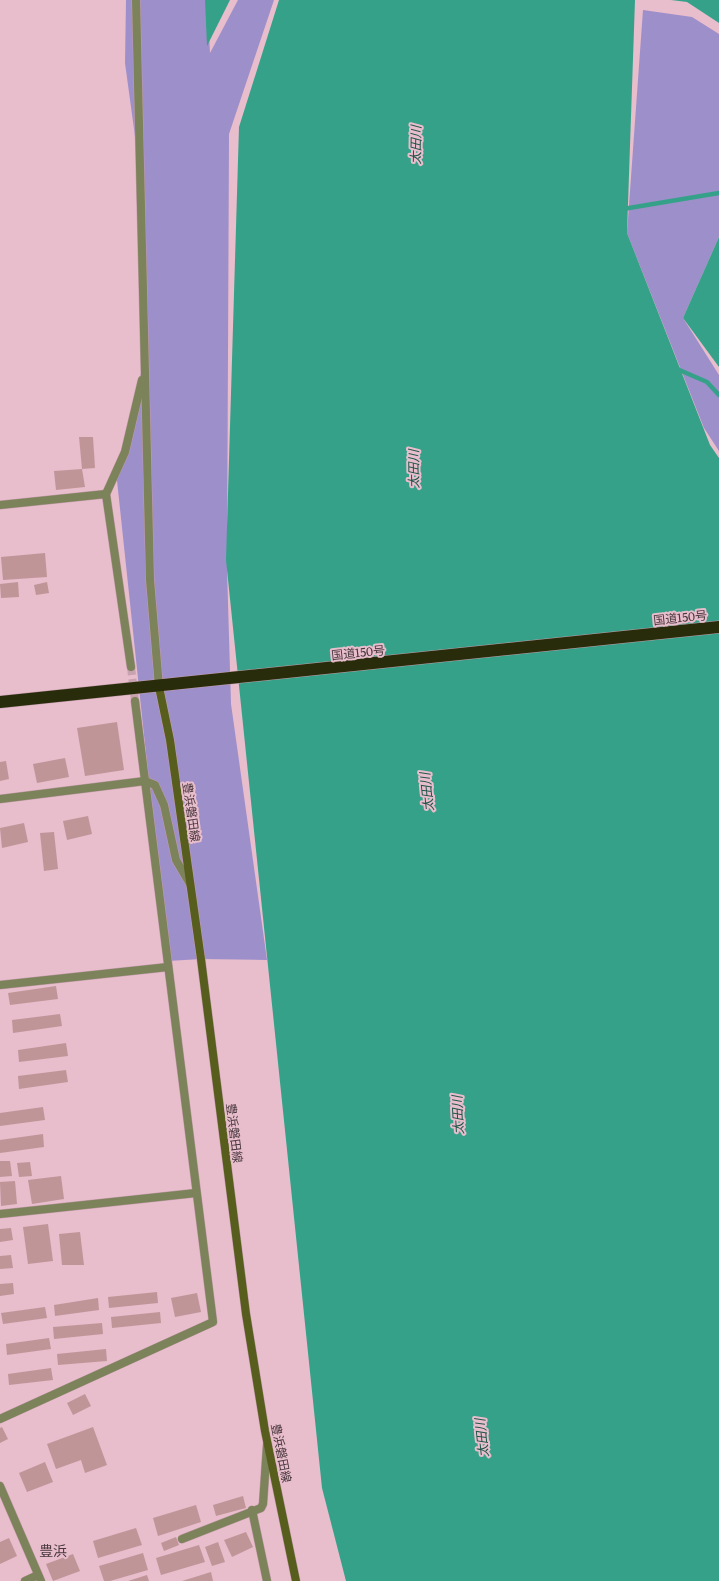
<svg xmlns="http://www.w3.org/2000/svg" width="719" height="1581" font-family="Literata,'Noto Sans JP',serif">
	<rect width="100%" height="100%" fill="#e8bdcc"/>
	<g fill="#9d8fca">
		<polygon points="126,0 207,0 210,53 238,0 274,0 229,134 227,570 231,704 267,960 201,959 168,961 116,471 144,361 140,173 125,63"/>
		<polygon points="643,10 692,17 719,34 719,237 683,318 719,375 719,451 704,428 627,233"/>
	</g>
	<g fill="#36a189">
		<polygon points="205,0 230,0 207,46"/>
		<polygon points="279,0 635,0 627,233 710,445 719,458 719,1581 346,1581 322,1488 226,560 239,127"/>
		<polygon points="671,0 719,0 719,23 687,2"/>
		<polygon points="719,237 719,367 683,318"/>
	</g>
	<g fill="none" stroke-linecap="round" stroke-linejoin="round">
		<g stroke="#36a189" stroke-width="4.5">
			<polyline points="623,209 719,193"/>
			<polyline points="677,369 707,382 719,395"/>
		</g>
	</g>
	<g fill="#c09598">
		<polygon points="79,437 93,437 95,468 82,469"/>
		<polygon points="82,469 85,487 56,490 54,471"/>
		<polygon points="45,553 47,577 3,580 1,557"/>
		<polygon points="18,582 19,597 1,598 0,584"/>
		<polygon points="47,582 49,593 36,595 34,585"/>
		<polygon points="117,722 124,770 85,776 77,728"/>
		<polygon points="65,758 69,777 37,783 33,764"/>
		<polygon points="6,761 9,779 0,781 0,762"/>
		<polygon points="88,816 92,834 67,840 63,821"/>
		<polygon points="24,823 28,842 2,848 0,828"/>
		<polygon points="54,832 58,869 44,871 40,833"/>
		<polygon points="56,986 58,999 10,1005 8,993"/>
		<polygon points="60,1014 62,1026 13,1033 12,1020"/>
		<polygon points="66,1043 68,1056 19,1062 18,1050"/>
		<polygon points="66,1070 68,1082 19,1089 18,1076"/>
		<polygon points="43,1107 45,1120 0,1126 0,1113"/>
		<polygon points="43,1134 44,1147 0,1153 0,1140"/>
		<polygon points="0,1161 10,1161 12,1176 0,1177"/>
		<polygon points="30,1162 32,1176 19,1177 17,1163"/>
		<polygon points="61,1176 64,1199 32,1204 28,1180"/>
		<polygon points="15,1181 17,1204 1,1206 0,1182"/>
		<polygon points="48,1224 53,1261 28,1264 23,1227"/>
		<polygon points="11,1228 13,1240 0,1242 0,1229"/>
		<polygon points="80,1232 84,1265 62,1265 59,1234"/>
		<polygon points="11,1255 13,1268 0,1269 0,1256"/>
		<polygon points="13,1283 14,1294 0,1296 0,1284"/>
		<polygon points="157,1292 158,1303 109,1308 108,1297"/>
		<polygon points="197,1293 201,1312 175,1317 171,1298"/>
		<polygon points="98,1298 99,1310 55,1316 54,1305"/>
		<polygon points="45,1307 47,1318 3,1324 1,1313"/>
		<polygon points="160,1312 161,1323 112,1328 111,1317"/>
		<polygon points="102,1323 103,1334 54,1339 53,1327"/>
		<polygon points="49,1338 51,1349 7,1355 6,1344"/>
		<polygon points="106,1349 107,1361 58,1365 57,1354"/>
		<polygon points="51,1368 53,1380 9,1385 8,1374"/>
		<polygon points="85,1394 91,1406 73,1415 67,1403"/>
		<polygon points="2,1427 8,1439 0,1443 0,1428"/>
		<polygon points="93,1427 107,1465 85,1473 81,1460 56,1469 47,1444"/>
		<polygon points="45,1462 53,1482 27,1492 19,1473"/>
		<polygon points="243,1496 246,1508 216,1516 213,1505"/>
		<polygon points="196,1505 201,1522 158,1536 153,1518"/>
		<polygon points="136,1528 142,1545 98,1558 93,1541"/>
		<polygon points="246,1532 253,1547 232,1557 224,1540"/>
		<polygon points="176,1537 179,1545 164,1551 161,1543"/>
		<polygon points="9,1538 17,1556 0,1564 0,1542"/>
		<polygon points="218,1542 225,1562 212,1566 205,1547"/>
		<polygon points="199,1545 205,1562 161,1575 156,1558"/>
		<polygon points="143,1553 148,1570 110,1581 104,1581 99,1566"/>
		<polygon points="73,1554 80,1571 53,1581 46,1564"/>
		<polygon points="211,1572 213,1581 182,1581"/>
		<polygon points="147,1575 149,1581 128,1581"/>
	</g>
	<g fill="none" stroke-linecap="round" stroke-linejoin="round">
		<polyline stroke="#c8a2af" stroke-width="8" stroke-dasharray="8 4" stroke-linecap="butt" points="131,667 135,701"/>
		<g stroke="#c29daa" stroke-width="9">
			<g id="street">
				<polyline points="136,0 150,580 159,687"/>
				<polyline points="0,505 106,494"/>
				<polyline points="131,667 106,494 125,452 142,380"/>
				<polyline points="0,799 145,781 155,785 164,805 176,860 190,884"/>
				<polyline points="0,985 168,967"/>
				<polyline points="0,1214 196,1193"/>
				<polyline points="0,1419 213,1322 135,701"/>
				<polyline points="0,1486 41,1581"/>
				<polyline points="252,1510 267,1581"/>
				<polyline points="182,1539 261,1508 263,1504 267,1445"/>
				<polyline points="25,1581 38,1575"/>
			</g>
		</g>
		<g stroke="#c29daa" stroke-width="9">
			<polyline id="secondary" points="159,687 170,740 201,959 246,1314 265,1431 296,1581"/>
		</g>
		<g stroke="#c29daa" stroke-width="13">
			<polyline id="highway" points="0,702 719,627"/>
		</g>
		<use href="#street" stroke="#7c8259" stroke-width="8"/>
		<use href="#secondary" stroke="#575e1d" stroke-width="8"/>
		<use href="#highway" stroke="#292c0b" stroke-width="12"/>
	</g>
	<g text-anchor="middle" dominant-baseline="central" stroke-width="4" stroke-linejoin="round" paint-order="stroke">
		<g font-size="12" fill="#48373d" stroke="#e8bdcc">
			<text transform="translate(680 617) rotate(-6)">国道150号</text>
			<text transform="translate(358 652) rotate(-6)">国道150号</text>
			<text transform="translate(192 812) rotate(82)">豊浜磐田線</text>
			<text transform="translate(235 1133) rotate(83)">豊浜磐田線</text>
			<text transform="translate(282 1453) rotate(79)">豊浜磐田線</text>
		</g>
		<g font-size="13" font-style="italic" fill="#1c5548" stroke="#e8bdcc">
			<text transform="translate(415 145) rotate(-89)">太田川</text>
			<text transform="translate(413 469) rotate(-91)">太田川</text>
			<text transform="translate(426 792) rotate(-96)">太田川</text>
			<text transform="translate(457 1115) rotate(-93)">太田川</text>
			<text transform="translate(481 1438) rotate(-96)">太田川</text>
		</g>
		<g font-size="14" fill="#48373d" stroke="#e8bdcc">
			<text x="53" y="1550">豊浜</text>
		</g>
	</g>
</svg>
